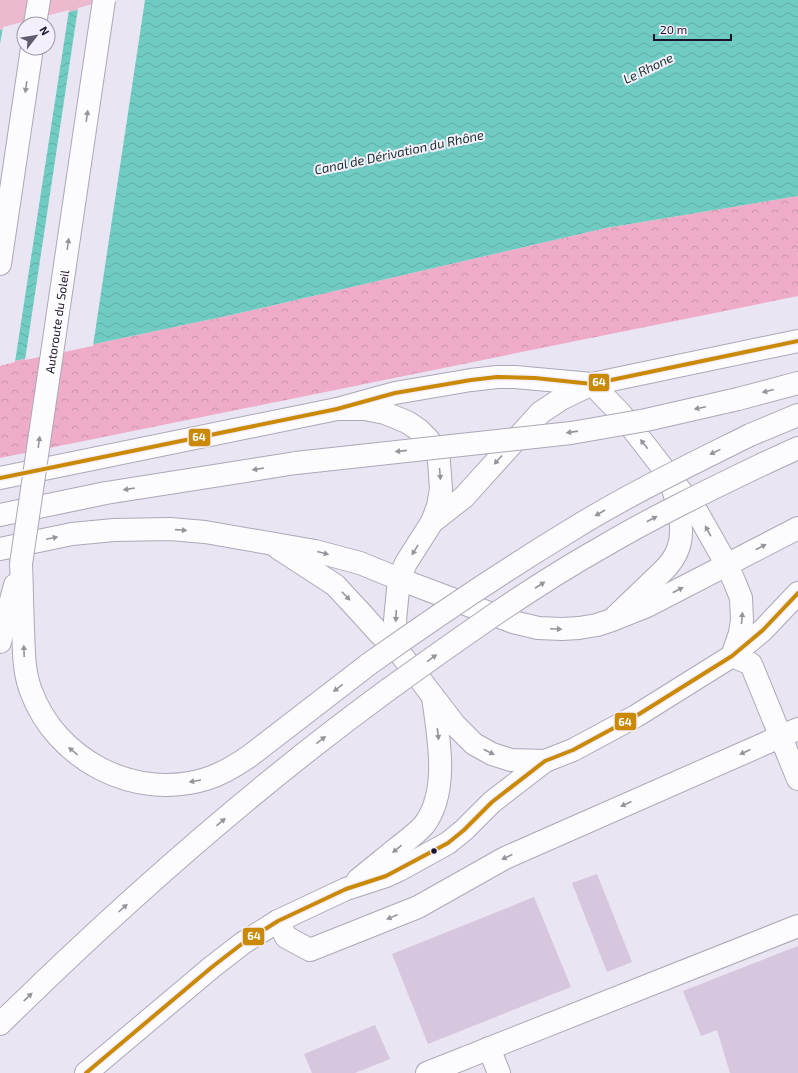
<svg xmlns="http://www.w3.org/2000/svg" width="798" height="1073" font-family="'Exo 2',sans-serif">
	<defs>
		<pattern id="forest-crowns" width="20" height="18" patternUnits="userSpaceOnUse"><rect width="20" height="18" fill="#eeacc8"/><path d="M2 6a3 3 0 1 1 6 0M12 15a3 3 0 1 1 6 0" fill="none" stroke="#cc93ac"/></pattern>
		<pattern id="water-waves" width="16" height="10" patternUnits="userSpaceOnUse"><rect width="16" height="10" fill="#70ccc2"/><path d="M0 5q4-4 8 0t8 0" fill="none" stroke="#60aea7"/></pattern>
	</defs>
	<rect width="100%" height="100%" fill="#e9e5f2"/>
	<polygon fill="#edb9ce" points="0,0 115,0 0,30"/>
	<polygon fill="url(#forest-crowns)" points="798,196 798,296 0,458 0,364 231,315 606,228"/>
	<path fill="url(#water-waves)" fill-rule="evenodd" d="M115,0H798V196L606,228L231,315L0,364V30ZM24,24H48V48H24Z"/>
	<g fill="#e9e5f2" fill-rule="evenodd">
		<polygon points="107,0 145,0 93,346 25,360 78,8"/>
		<path d="M69,10L15,362L0,366V44L3,27ZM24,24H48V48H24Z"/>
	</g>
	<g fill="#d6c6de">
		<polygon points="597,874 632,962 607,972 572,883"/>
		<polygon points="534,897 571,987 428,1044 392,954"/>
		<polygon points="798,946 798,1073 730,1073 717,1030 701,1036 683,991"/>
		<polygon points="375,1025 390,1059 355,1073 312,1073 304,1054"/>
	</g>
	<g fill="none" stroke-linecap="round" stroke-linejoin="round">
		<g stroke="#ada7b7" stroke-width="24">
			<g id="minor">
				<polyline points="337,409 365,409 385,413 407,422 419,430 428,439 435,449 439,461 441,489 438,506 432,522 406,563 399,579 395,620 399,652 455,725 474,744 492,754 511,760 545,761 573,750 636,716 732,656 740,633 742,620 741,598 735,583 727,565 697,512 621,414 592,384"/>
				<polyline points="0,478 337,409 395,393 471,380 497,377 515,377 592,384"/>
				<polyline points="432,522 464,497 540,413 561,399 592,384"/>
				<path d="M613,619L664,570C670,564 675,557 678,549C685,531 679,507 673,489"/>
				<polyline points="732,656 751,664 798,779"/>
				<path d="M358,880C371,869 384,859 396,849C406,841 416,834 424,825C450,791 438,735 433,697"/>
				<polyline points="278,921 286,937 310,950 418,907 505,858 798,729"/>
				<polyline points="489,1048 499,1073"/>
				<polyline points="86,1073 212,967 243,943 278,921 346,889 386,876 399,870 448,843 464,830 492,802 545,761"/>
				<polyline points="427,1073 798,926"/>
			</g>
		</g>
		<g stroke="#ada7b7" stroke-width="24">
			<g id="highway">
				<polyline points="35,24 39,0"/>
				<polyline points="0,264 32,48"/>
				<polyline points="592,384 798,341"/>
				<polyline points="738,399 798,383"/>
				<polyline points="750,435 798,415"/>
				<polyline points="763,464 798,448"/>
				<polyline points="0,515 106,493 296,463"/>
				<polyline points="278,548 335,585 361,613 378,632 399,652"/>
				<polyline points="0,549 72,534 114,530 170,529 205,532 315,551 360,563 399,579 513,622 538,628 562,629 579,628 597,625 612,620 647,606 798,528"/>
				<path d="M21,564C22,585 22,606 23,628C24,649 23,670 31,691C56,760 135,801 206,779C222,774 237,765 251,755L369,664"/>
				<polyline points="0,642 15,585"/>
				<polyline points="732,656 763,630 798,593"/>
				<path d="M0,1024C122,904 251,790 389,689"/>
			</g>
		</g>
		<use href="#minor" stroke="#fcfbfd" stroke-width="22"/>
		<use href="#highway" stroke="#fcfbfd" stroke-width="22"/>
		<g stroke="#ada7b7" stroke-width="24" stroke-linecap="butt">
			<g id="highway-bridge">
				<polyline points="296,463 571,433 646,420 738,399"/>
				<path id="s1" d="M21,564L104,0"/>
				<path d="M369,664C435,617 502,572 571,530C629,494 690,465 750,435"/>
				<path d="M389,689C459,639 529,588 604,546C655,516 709,490 763,464"/>
			</g>
		</g>
		<use href="#highway-bridge" stroke="#fcfbfd" stroke-width="22"/>
		<g stroke="#f3effb" stroke-width="7">
			<g id="bus-1">
				<polyline points="0,478 337,409 395,393 471,380 497,377 535,378 592,384 798,341"/>
				<polyline points="86,1073 212,967 243,943 278,921 346,889 386,876 448,843 464,830 492,802 545,761 573,750 636,716 732,656 763,630 798,593"/>
			</g>
		</g>
		<use href="#bus-1" stroke="#cb8908" stroke-width="4"/>
	</g>
	<defs><path id="oneway-solid" d="M-6-.8H1V-3.2L6.5 0L1 3.2V.8H-6Z"/></defs>
	<g fill="#97939d">
		<use href="#oneway-solid" transform="translate(26 87) rotate(98)"/>
		<use href="#oneway-solid" transform="translate(87 116) rotate(-82)"/>
		<use href="#oneway-solid" transform="translate(68 244) rotate(-82)"/>
		<use href="#oneway-solid" transform="translate(768 391) rotate(166)"/>
		<use href="#oneway-solid" transform="translate(700 408) rotate(168)"/>
		<use href="#oneway-solid" transform="translate(572 432) rotate(172)"/>
		<use href="#oneway-solid" transform="translate(39 442) rotate(-82)"/>
		<use href="#oneway-solid" transform="translate(644 444) rotate(-128)"/>
		<use href="#oneway-solid" transform="translate(401 451) rotate(174)"/>
		<use href="#oneway-solid" transform="translate(715 452) rotate(154)"/>
		<use href="#oneway-solid" transform="translate(498 460) rotate(132)"/>
		<use href="#oneway-solid" transform="translate(258 469) rotate(171)"/>
		<use href="#oneway-solid" transform="translate(440 474) rotate(85)"/>
		<use href="#oneway-solid" transform="translate(129 489) rotate(171)"/>
		<use href="#oneway-solid" transform="translate(600 513) rotate(150)"/>
		<use href="#oneway-solid" transform="translate(652 519) rotate(-28)"/>
		<use href="#oneway-solid" transform="translate(181 530) rotate(4)"/>
		<use href="#oneway-solid" transform="translate(708 531) rotate(-119)"/>
		<use href="#oneway-solid" transform="translate(52 538) rotate(-12)"/>
		<use href="#oneway-solid" transform="translate(761 547) rotate(-28)"/>
		<use href="#oneway-solid" transform="translate(415 550) rotate(122)"/>
		<use href="#oneway-solid" transform="translate(323 553) rotate(15)"/>
		<use href="#oneway-solid" transform="translate(540 585) rotate(-33)"/>
		<use href="#oneway-solid" transform="translate(678 590) rotate(-27)"/>
		<use href="#oneway-solid" transform="translate(346 596) rotate(46)"/>
		<use href="#oneway-solid" transform="translate(396 616) rotate(93)"/>
		<use href="#oneway-solid" transform="translate(742 618) rotate(-85)"/>
		<use href="#oneway-solid" transform="translate(556 629) rotate(2)"/>
		<use href="#oneway-solid" transform="translate(24 651) rotate(-92)"/>
		<use href="#oneway-solid" transform="translate(432 658) rotate(-36)"/>
		<use href="#oneway-solid" transform="translate(338 688) rotate(143)"/>
		<use href="#oneway-solid" transform="translate(438 734) rotate(83)"/>
		<use href="#oneway-solid" transform="translate(321 740) rotate(-38)"/>
		<use href="#oneway-solid" transform="translate(73 751) rotate(-141)"/>
		<use href="#oneway-solid" transform="translate(489 752) rotate(27)"/>
		<use href="#oneway-solid" transform="translate(745 752) rotate(156)"/>
		<use href="#oneway-solid" transform="translate(195 781) rotate(170)"/>
		<use href="#oneway-solid" transform="translate(626 804) rotate(156)"/>
		<use href="#oneway-solid" transform="translate(221 822) rotate(-41)"/>
		<use href="#oneway-solid" transform="translate(397 849) rotate(141)"/>
		<use href="#oneway-solid" transform="translate(507 857) rotate(154)"/>
		<use href="#oneway-solid" transform="translate(123 908) rotate(-42)"/>
		<use href="#oneway-solid" transform="translate(392 917) rotate(158)"/>
		<use href="#oneway-solid" transform="translate(28 997) rotate(-44)"/>
	</g>
	<circle fill="#1b1328" stroke="#f3effb" stroke-width="1.5" cx="434" cy="851" r="3.5"/>
	<g text-anchor="middle" dominant-baseline="central" stroke-width="4" stroke-linejoin="round" paint-order="stroke">
		<g font-size="12" fill="#1b1328" stroke="#f3effb">
			<text stroke="none"><textPath href="#s1" startOffset="245">Autoroute du Soleil</textPath></text>
		</g>
		<g font-size="13" font-style="italic" fill="#14302b" stroke="#f3effb">
			<text transform="translate(648 68) rotate(-26)">Le Rhone</text>
			<text transform="translate(399 152) rotate(-12)">Canal de Dérivation du Rhône</text>
		</g>
	</g>
	<g stroke="#f3effb" stroke-width="1.5">
		<rect x="588" y="373" width="22" height="19" rx="4" fill="#cb8908"/>
		<rect x="188" y="428" width="23" height="19" rx="4" fill="#cb8908"/>
		<rect x="614" y="712" width="23" height="19" rx="4" fill="#cb8908"/>
		<rect x="242" y="927" width="23" height="19" rx="4" fill="#cb8908"/>
	</g>
	<g font-size="11" text-anchor="middle" font-weight="bold" fill="#fff">
		<text x="599" y="386">64</text>
		<text x="199" y="441">64</text>
		<text x="625" y="726">64</text>
		<text x="254" y="940">64</text>
	</g>
	<g transform="translate(36 36) rotate(59)"><circle r="19" fill="#f3effb" stroke="#9d97a7"/>
	<path d="M0-3L7 15L0 10L-7 15Z" fill="#635c6f"/>
	<text y="-6" font-size="11" font-weight="bold" text-anchor="middle" fill="#1b1328">N</text>
	</g>
	<path d="M654 34v6h77v-6" fill="none" stroke="#1b1328" stroke-width="2"/>
	<text x="660" y="34" font-size="12" fill="#1b1328" stroke="#f3effb" stroke-width="3" paint-order="stroke">20 m</text>
</svg>
